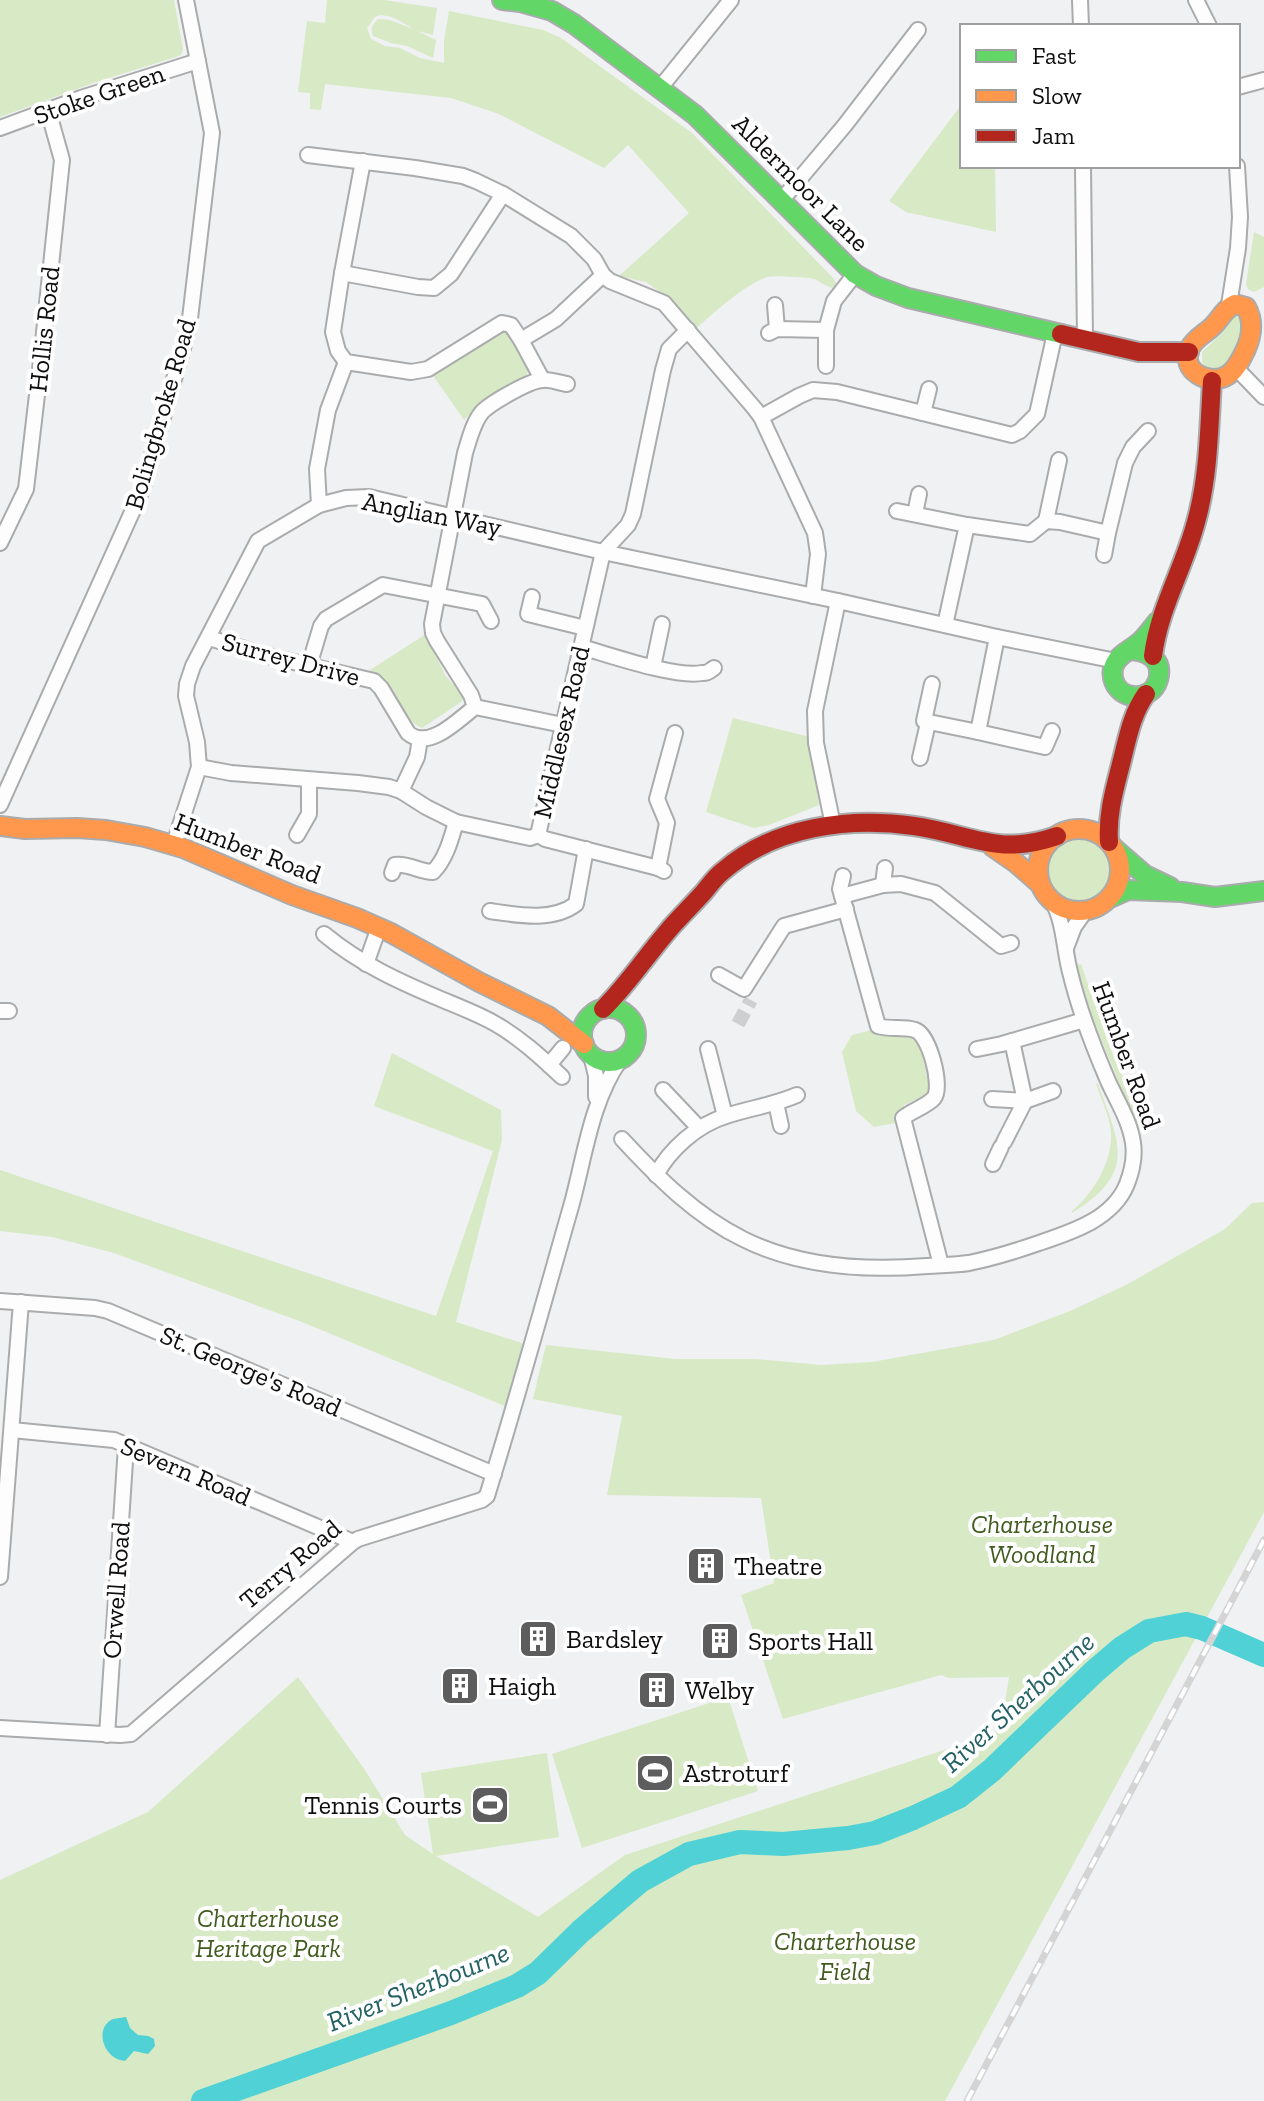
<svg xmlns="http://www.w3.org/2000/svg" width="1264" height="2101" font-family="'Zilla Slab',serif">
	<rect width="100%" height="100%" fill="#f0f1f2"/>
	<g fill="#d7e9c5">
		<polygon points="0,0 174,0 183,49 181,55 173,58 99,81 0,117"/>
		<path d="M327,0H384L437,8L433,35L417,31L436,40L433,58L407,46L391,43L373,36C370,28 372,25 378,19L390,20L413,29C404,23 386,11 375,17C373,19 369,26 367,28L371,39L385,46L400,48L420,58L444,63V41L449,11L543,30L561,38L692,133L834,279L836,284L833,288C824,286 818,279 810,278C801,277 775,275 767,277C746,284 712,314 696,329L660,292L646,282L619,276L689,213L628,145L604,168L499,114L451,98L325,84L321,110L310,109V93L298,92L307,21L325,23Z"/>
		<polygon points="962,104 962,166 995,166 996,232 906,212 889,201"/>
		<polygon points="1254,232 1264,237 1264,287 1254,292 1248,289 1246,284"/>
		<polygon points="1239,312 1243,320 1232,359 1222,371 1212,372 1202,363 1202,352 1222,333 1234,314"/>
		<polygon points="499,331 506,331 528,371 525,379 474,410 464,420 432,374"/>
		<path d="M426,634L445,675L464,697L461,702L422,728C398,717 391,685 370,670Z"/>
		<polygon points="733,718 810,737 819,805 769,825 754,828 706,812"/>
		<circle cx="1079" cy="870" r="32"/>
		<polygon points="1081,964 1108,1043 1145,1127 1138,1129 1093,1019 1076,965"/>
		<polygon points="876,1029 879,1036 910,1034 919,1040 930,1091 928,1094 904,1105 901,1122 874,1127 856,1111 842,1052 852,1035"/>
		<polygon points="392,1053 501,1110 502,1140 456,1322 525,1344 507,1407 302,1322 114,1253 52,1237 0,1231 0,1170 436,1316 493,1151 374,1106"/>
		<path d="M1096,1083L1098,1084C1120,1145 1137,1173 1072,1213V1211C1093,1194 1113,1161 1111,1133C1111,1119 1100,1097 1096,1083Z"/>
		<polygon points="1264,1202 1264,1512 945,2101 0,2101 0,1880 148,1812 298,1677 365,1770 405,1835 433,1854 421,1773 547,1753 559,1837 436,1856 538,1917 625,1855 987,1736 1001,1728 1009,1677 949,1678 941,1675 783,1719 741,1595 774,1583 761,1498 607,1495 622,1416 533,1399 546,1345 675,1359 756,1359 821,1365 872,1362 994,1340 1070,1311 1126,1285 1225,1229 1252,1203"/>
		<polygon points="728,1697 758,1791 582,1848 552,1754"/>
	</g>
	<path fill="#4fd1d5" d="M126,2017L130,2028L138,2035L148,2036L154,2039L155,2046L148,2054L134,2051L125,2061C104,2060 93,2028 113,2019C117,2018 122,2018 126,2017Z"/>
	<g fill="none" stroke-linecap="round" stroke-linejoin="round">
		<polyline stroke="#4fd1d5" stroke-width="24" points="203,2101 451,2013 517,1986 538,1973 581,1931 640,1881 689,1854 740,1842 783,1844 848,1838 875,1833 913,1818 958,1797 992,1770 1095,1671 1122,1648 1149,1631 1186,1624 1202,1628 1264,1655"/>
		<polyline stroke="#cecfd0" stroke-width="14" stroke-dasharray="14 7" stroke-linecap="butt" points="738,1024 751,1000"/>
		<g stroke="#aaabac" stroke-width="18">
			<g id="street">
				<polyline points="1080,0 1081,26"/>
				<polyline points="1196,0 1209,26"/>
				<polyline points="1238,87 1264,80"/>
				<polyline points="660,88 731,0"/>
				<polyline points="0,128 81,98 198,61"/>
				<polyline points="308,155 415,168 463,176 476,181 503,194 571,236 594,259 603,275 610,281 664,303 755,409 761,417 815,533 818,554 813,596"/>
				<polyline points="363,161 342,273 333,332 338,351 346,362 411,372 428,369 502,323 511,325 521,340 542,379"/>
				<polyline points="1083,166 1085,340"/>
				<polyline points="781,201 845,125 918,30"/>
				<polyline points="342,273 418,287 434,288 451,274 503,194"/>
				<polyline points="775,305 777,329"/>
				<polyline points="1229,305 1238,248 1240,217 1237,166"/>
				<polyline points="769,333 777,329 826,330"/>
				<polyline points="521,340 556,319 603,275"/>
				<polyline points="826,366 826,330 834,301 855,274"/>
				<polyline points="1236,368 1264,397"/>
				<polyline points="923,413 929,389"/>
				<polyline points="761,417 799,396 813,390 837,392 1012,435 1020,431 1037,414 1055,333"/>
				<polyline points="319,505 317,469 328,410 346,362"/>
				<polyline points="897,511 967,525 945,625"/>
				<polyline points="915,514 919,494"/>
				<polyline points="1046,521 1059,460"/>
				<polyline points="967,525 1030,534 1046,521 1060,522 1108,533 1125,463 1133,447 1148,431"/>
				<polyline points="0,543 26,489 42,352 62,160 48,110"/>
				<polyline points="1104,555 1108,533"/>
				<polyline points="532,597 528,614 585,628"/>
				<polyline points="997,637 978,732 1045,747 1052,731"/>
				<path d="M209,638L264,655L374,681L381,688L408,733C429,751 458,720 475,707L563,725"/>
				<path d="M581,647C610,655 675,678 702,673C708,673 708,672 714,668"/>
				<polyline points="309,666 321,626 326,619 383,585 482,604 491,621"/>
				<polyline points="653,667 662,624"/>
				<polyline points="932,684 924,721 978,732"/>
				<path d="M475,707L471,695L437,641L433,633L432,624L465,453C469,440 473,423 482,412C491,403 530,380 543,380C550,379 560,383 567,384"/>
				<polyline points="920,758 928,723"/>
				<polyline points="199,767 231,773 358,783 389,787 401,791 426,807 456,822 530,838 538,835 545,839 658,868 664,871"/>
				<polyline points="401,791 417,757 420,739"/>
				<polyline points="0,805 142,490 189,327 212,133 186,0"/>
				<polyline points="833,825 816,743 815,711 838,601 997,637 1116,661"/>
				<polyline points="297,835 309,814 309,780"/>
				<polyline points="538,835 603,552 628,525 633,514 663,370 669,349 688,330"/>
				<polyline points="174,844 199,767 197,742 186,696 187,684 193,666 258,541 319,505 346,498 369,497 603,552 838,601"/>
				<polyline points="658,868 667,823 657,799 675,733"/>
				<path d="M392,873L395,865C408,863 420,872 433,872C446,859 451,839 456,822"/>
				<path d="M843,876L840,889L878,1026C890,1030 903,1026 915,1030C929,1034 943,1086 934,1098C926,1107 912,1110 903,1118L941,1265"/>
				<polyline points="883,885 885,868"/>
				<polyline points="842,896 883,885 901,884 935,893 1001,946 1011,943"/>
				<path d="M490,911C518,915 552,922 576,904L586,849"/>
				<path d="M324,934C360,964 400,982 443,1000C460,1007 478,1014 494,1023C519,1037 541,1057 562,1077"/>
				<polyline points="1066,948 1074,927 1086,910"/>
				<polyline points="366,964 379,927"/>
				<polyline points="719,975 744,989 784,926 846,909"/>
				<polyline points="0,1011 9,1011"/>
				<polyline points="708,1049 725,1116"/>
				<polyline points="977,1049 1002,1044 1084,1020"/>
				<polyline points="591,1055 596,1076 596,1097"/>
				<polyline points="549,1065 563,1048"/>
				<polyline points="663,1090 699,1128"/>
				<polyline points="992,1099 1025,1101 1053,1091"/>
				<polyline points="776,1103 781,1126"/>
				<path d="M622,1139C657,1177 696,1216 743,1239C799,1267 866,1271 927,1266C941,1265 956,1265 969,1263C993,1258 1016,1251 1039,1243C1072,1232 1113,1219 1127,1184C1132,1171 1135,1156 1133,1143C1130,1121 1117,1101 1108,1081C1093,1046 1079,1010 1070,972C1064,949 1064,923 1053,902"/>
				<polyline points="1004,1142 1025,1101 1012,1041"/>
				<polyline points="993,1164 1001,1147"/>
				<path d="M656,1175C670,1149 697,1125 726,1116C750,1108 774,1105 797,1095"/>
				<polyline points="0,1301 95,1308 108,1311 494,1474"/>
				<polyline points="12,1430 114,1440 353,1542"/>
				<polyline points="0,1577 21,1302"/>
				<path d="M0,1728L120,1735L131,1734L353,1542L358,1539L482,1500L487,1496C517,1399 544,1301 572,1203C585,1155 591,1102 620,1060"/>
				<polyline points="107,1735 126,1446"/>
			</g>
		</g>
		<g stroke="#aaabac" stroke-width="22">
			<g id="fast">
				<polyline points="502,0 520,2 552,11 574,24 695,115 855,274 876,286 908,298 1061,334"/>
				<path d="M1130,650C1147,651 1164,659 1158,680C1151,703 1118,701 1113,678C1109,657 1129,652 1141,641C1147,635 1152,628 1157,622"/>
				<polyline points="1115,849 1145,875 1170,887"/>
				<polyline points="1110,898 1128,890 1182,892 1215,897 1264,891"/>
				<circle cx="609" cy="1035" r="27"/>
			</g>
		</g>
		<g stroke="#aaabac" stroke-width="22">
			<g id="slow">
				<path d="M1235,304L1246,307C1254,321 1252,335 1246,349C1241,359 1237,369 1228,375C1210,387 1179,371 1190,348C1195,338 1206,333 1213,326C1221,318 1224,309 1235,304Z"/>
				<polyline points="0,826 25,829 77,828 106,830 145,837 183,848 292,895 357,918 391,933 479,982 548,1016 584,1044"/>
				<circle cx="1079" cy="870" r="41"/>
				<polyline points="993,847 1016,863 1040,884"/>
			</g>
		</g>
		<g stroke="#aaabac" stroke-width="22">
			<g id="jam">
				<polyline points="1061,334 1139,352 1189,352"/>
				<path d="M1153,656C1159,608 1184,568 1196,522C1209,476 1209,428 1212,381"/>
				<path d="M1109,842C1107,813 1115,788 1122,760C1128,736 1132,714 1146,694"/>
				<path d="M603,1009C629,983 649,952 673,925C683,914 693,904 703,893C709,886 715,877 723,871C775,826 849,817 914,826C971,834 997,857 1057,836"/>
			</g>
		</g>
		<use href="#street" stroke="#fdfdfd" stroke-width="14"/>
		<use href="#fast" stroke="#63d668" stroke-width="18"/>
		<use href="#slow" stroke="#ff974d" stroke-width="18"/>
		<use href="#jam" stroke="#b3261e" stroke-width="18"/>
		<g stroke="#d4d4d4" stroke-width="7">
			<polyline id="rail" points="967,2101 1264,1540"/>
		</g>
		<use href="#rail" stroke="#fff" stroke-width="4" stroke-dasharray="12" stroke-linecap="butt"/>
	</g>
	<defs>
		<g id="building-square" transform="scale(2)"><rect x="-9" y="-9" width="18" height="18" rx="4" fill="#5d5d5e" stroke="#fff"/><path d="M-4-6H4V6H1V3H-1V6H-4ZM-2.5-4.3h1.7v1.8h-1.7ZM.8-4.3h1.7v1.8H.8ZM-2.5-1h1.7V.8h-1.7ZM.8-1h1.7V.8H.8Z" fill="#fff"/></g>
		<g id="stadium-square" transform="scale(2)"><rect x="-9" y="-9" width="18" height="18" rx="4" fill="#5d5d5e" stroke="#fff"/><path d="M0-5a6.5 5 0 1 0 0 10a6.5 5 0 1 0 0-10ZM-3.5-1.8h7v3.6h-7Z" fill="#fff"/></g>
	</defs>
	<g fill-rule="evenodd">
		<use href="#building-square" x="706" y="1566"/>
		<use href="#building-square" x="538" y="1639"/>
		<use href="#building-square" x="720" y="1641"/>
		<use href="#building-square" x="460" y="1686"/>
		<use href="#building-square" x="657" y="1690"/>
		<use href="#stadium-square" x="655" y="1773"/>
		<use href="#stadium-square" x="490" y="1805"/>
	</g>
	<g text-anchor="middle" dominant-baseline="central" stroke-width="8" stroke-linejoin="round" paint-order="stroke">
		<g font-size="26" fill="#0e0e0f" stroke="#fff">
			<text transform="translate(99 94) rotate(-19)">Stoke Green</text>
			<text transform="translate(801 183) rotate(45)">Aldermoor Lane</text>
			<text transform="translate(44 329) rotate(-84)">Hollis Road</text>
			<text transform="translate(160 414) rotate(-74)">Bolingbroke Road</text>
			<text transform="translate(432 514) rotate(11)">Anglian Way</text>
			<text transform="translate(291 659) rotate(15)">Surrey Drive</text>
			<text transform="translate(561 732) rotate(-77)">Middlesex Road</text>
			<text transform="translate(248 848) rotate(21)">Humber Road</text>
			<text transform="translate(1127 1055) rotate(70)">Humber Road</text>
			<text transform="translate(251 1371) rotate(23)">St. George's Road</text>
			<text transform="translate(186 1471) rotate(23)">Severn Road</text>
			<text transform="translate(290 1564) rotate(-40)">Terry Road</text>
			<text transform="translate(116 1590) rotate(-86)">Orwell Road</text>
		</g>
		<g font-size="26" font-style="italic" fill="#415b1e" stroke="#fff">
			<text x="1042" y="1524">Charterhouse<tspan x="1042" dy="30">Woodland</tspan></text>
			<text x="268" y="1918">Charterhouse<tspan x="268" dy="30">Heritage Park</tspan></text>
			<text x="845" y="1941">Charterhouse<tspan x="845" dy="30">Field</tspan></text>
		</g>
		<g font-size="26" fill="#0e0e0f" stroke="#fff" text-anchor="start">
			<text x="734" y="1566">Theatre</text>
			<text x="566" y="1639">Bardsley</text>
			<text x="748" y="1641">Sports Hall</text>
			<text x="488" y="1686">Haigh</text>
			<text x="685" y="1690">Welby</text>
			<text x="683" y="1773">Astroturf</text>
			<text x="462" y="1805" text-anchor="end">Tennis Courts</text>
		</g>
		<g font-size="28" font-style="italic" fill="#246164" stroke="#fff">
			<text transform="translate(1018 1702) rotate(-42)">River Sherbourne</text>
			<text transform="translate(418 1987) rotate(-22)">River Sherbourne</text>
		</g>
	</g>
	<rect x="960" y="24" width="280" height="144" fill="#ffffff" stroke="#9f9f9f" stroke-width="2"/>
	<rect x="976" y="50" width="40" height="12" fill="#63d668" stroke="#9f9f9f" stroke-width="2"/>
	<text x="1032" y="64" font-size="24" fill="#0e0e0f">Fast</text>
	<rect x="976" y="90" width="40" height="12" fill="#ff974d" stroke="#9f9f9f" stroke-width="2"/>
	<text x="1032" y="104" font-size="24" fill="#0e0e0f">Slow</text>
	<rect x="976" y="130" width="40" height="12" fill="#b3261e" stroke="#9f9f9f" stroke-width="2"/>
	<text x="1032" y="144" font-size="24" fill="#0e0e0f">Jam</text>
</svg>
